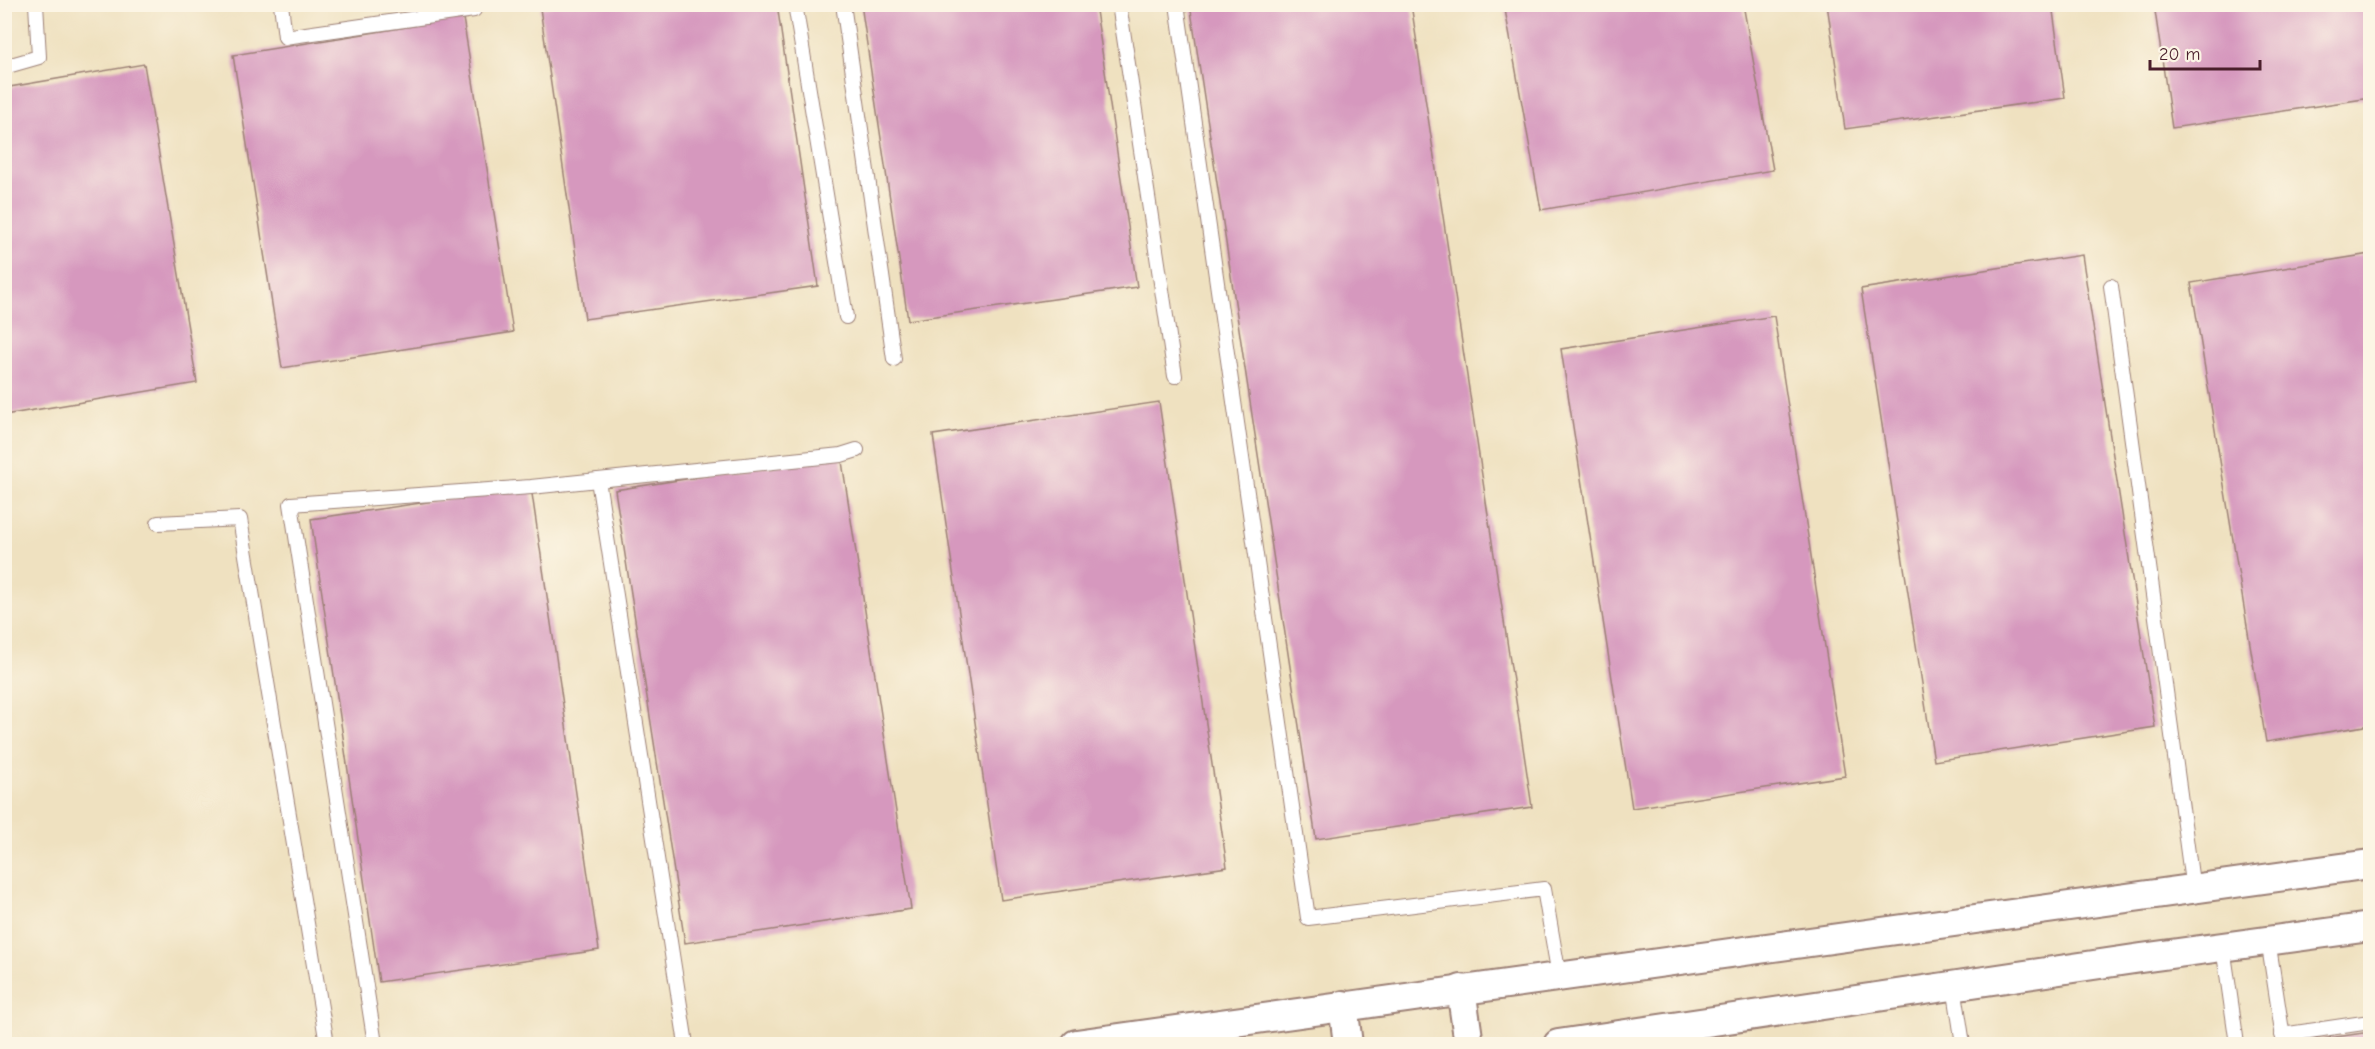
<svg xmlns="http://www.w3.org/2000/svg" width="2375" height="1049" font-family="'Comic Neue',sans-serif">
	<rect width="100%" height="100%" fill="#fcf5e5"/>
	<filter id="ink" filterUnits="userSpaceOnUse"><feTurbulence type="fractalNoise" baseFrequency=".0167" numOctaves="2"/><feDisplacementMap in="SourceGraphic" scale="12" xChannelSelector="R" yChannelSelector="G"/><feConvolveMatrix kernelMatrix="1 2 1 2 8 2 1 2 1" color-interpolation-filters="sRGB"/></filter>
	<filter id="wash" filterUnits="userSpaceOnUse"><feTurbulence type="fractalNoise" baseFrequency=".008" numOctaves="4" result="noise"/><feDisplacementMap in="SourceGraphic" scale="24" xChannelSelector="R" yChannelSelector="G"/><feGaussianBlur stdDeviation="1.35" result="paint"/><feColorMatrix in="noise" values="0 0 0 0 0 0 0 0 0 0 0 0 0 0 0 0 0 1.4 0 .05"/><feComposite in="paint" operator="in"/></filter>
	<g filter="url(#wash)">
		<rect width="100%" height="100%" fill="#efe1c0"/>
		<g id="blocks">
			<g fill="#d698be">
				<polygon points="562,4 777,4 818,286 585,319 540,8"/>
				<polygon points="861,4 1095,4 1137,287 908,320"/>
				<polygon points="1190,4 1411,4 1532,807 1316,839"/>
				<polygon points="1504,4 1743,4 1773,170 1541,210"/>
				<polygon points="1827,4 2052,4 2065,98 1845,129"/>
				<polygon points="2154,4 2370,4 2370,98 2172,128"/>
				<polygon points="463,18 513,332 282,368 233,55"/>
				<polygon points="144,64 197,383 4,415 4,88"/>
				<polygon points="2370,254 2370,725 2266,742 2191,283"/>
				<polygon points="2082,255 2155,727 1934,761 1861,289"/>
				<polygon points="1774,316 1845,776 1632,808 1561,349"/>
				<polygon points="1159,402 1227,867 1001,900 933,435"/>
				<polygon points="841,455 911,909 685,943 615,490"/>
				<polygon points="531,487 599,950 379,982 311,519"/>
				<polygon points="2370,1032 2370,1044 2302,1044 2302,1042"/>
			</g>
		</g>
	</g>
	<g filter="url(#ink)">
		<use href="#blocks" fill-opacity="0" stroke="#9c8076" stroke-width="1.5"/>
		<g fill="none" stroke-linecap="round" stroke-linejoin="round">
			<g stroke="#9c8076" stroke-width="16">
				<g id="service">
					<polyline points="281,4 285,37 474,10"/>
					<polyline points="795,4 846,317"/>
					<polyline points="843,4 894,359"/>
					<polyline points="1119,4 1175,376"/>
					<polyline points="1177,4 1308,918 1544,889 1559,976"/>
					<polyline points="4,67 39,57 36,4"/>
					<polyline points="2111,286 2193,890"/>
					<polyline points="158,523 240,519 327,1044"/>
					<polyline points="2268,940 2284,1044"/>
					<polyline points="2223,947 2237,1044"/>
					<polyline points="1954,986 1963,1044"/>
					<polyline points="2282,1035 2370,1022"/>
					<polyline points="375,1044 291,504 531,487 598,480"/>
					<polyline points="686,1044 598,480 841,455 857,450"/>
				</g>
			</g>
			<g stroke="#9c8076" stroke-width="32">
				<g id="minor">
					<polyline points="1461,989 1469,1044"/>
					<polyline points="1343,1005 1348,1044"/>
					<path d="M1076,1044C1507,981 1939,926 2370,864"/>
					<polyline points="1558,1044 2141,958 2370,927"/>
				</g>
			</g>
			<use href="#service" stroke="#fff" stroke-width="14"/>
			<use href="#minor" stroke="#fff" stroke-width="28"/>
		</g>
	</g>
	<rect width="2375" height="1049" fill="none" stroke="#fcf5e5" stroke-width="24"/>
	<path d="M2150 60v9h110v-9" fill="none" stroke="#4a1f2b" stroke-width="3"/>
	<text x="2159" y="60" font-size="18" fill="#4a1f2b" stroke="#fcf5e5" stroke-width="4.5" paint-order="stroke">20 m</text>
</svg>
